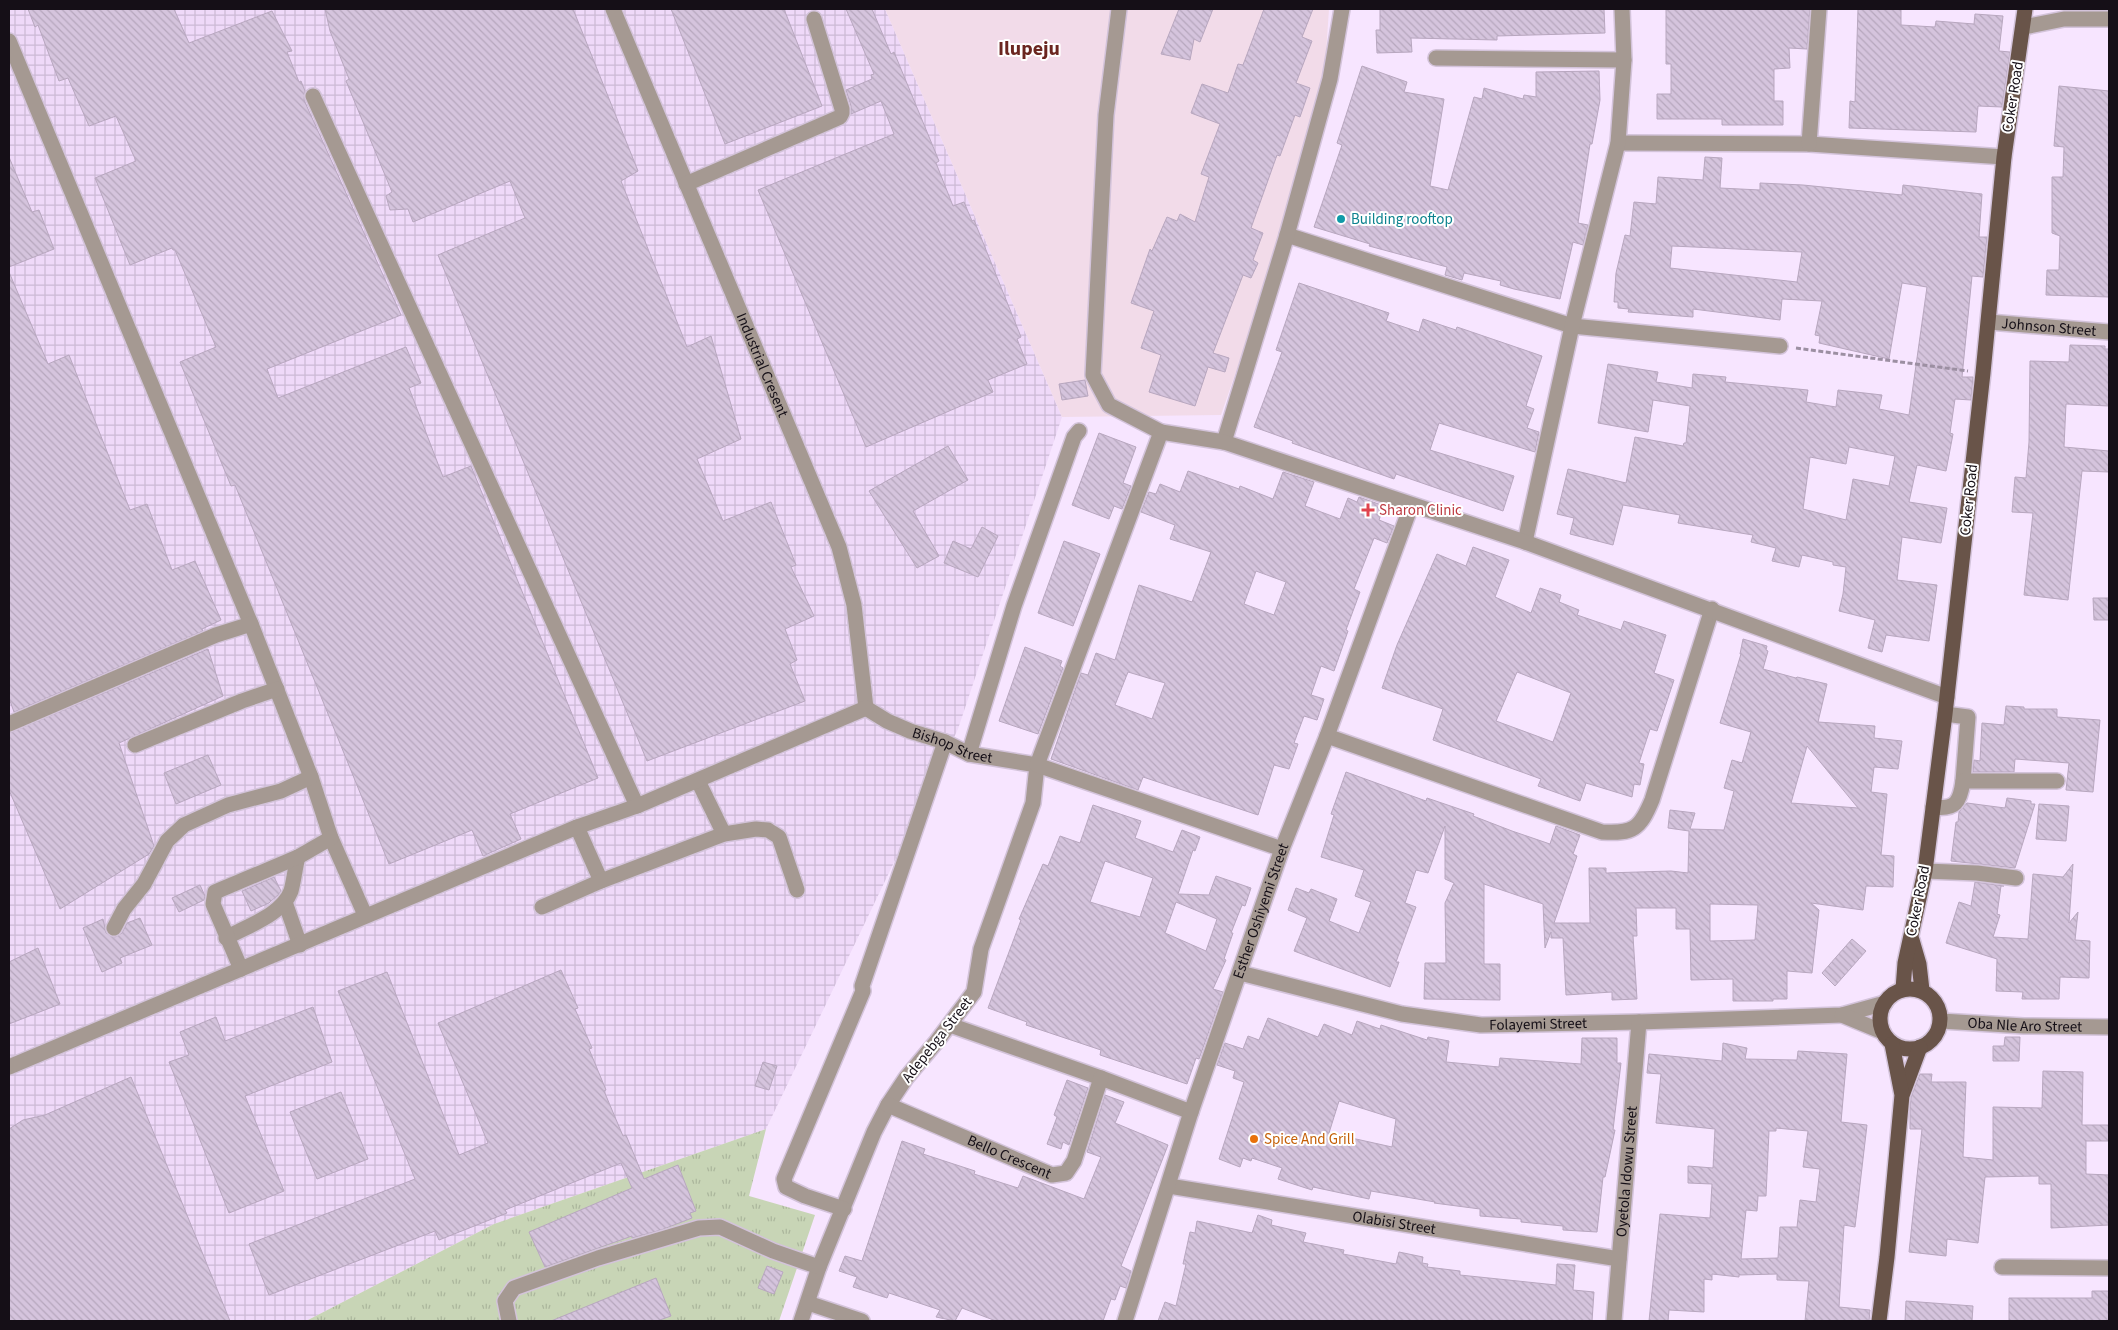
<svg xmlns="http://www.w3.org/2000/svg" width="2118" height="1330" font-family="'Source Sans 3',sans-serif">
	<defs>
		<pattern id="industrial-grid" width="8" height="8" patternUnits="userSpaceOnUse" patternTransform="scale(1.25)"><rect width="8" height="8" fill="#efd9f9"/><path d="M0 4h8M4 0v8" fill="none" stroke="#ccb9d5"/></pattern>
		<pattern id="grass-tufts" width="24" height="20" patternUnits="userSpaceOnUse" patternTransform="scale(1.25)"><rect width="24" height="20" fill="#c8d5b6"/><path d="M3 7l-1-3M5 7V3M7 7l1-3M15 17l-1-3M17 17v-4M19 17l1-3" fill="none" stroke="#abb69c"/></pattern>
		<pattern id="building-back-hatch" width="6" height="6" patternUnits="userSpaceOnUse" patternTransform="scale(1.25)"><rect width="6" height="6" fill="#d5c4dd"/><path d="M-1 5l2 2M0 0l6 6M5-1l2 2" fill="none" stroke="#b6a7bd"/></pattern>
	</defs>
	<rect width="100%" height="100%" fill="#f7e5ff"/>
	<polygon fill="url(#industrial-grid)" points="9,9 885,9 1062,417 958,729 766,1129 494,1224 306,1321 9,1321"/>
	<polygon fill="#f2dbe9" points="885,9 1329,9 1321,126 1221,415 1062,417"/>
	<polygon fill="url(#grass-tufts)" points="766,1129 749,1196 815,1215 779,1321 306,1321 494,1224"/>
	<g fill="url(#building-back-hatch)" stroke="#b8a7bf" fill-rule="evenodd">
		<polygon points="28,9 174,9 189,43 272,11 292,51 287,52 299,82 301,81 305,91 304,100 401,315 267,369 278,398 406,347 421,383 409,388 443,477 471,466 598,778 510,814 521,839 483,856 472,830 389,864 235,485 231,486 180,362 216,347 202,314 175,250 173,250 172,248 130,265 95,178 136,161 116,116 89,126 68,78 59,81 38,25 35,27"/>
		<polygon points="325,9 573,9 638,171 621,181 687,347 711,336 741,439 697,459 723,521 771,502 796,565 791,567 814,616 785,629 797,660 790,664 805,701 647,761 438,255 525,218 510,181 413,222 408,209 390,210 386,196 392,192 346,81 349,79 330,31"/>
		<polygon points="671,9 784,9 822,106 725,144"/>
		<polygon points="846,9 872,9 891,54 894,52 939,161 936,163 953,206 964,202 972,221 974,220 1021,337 1017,339 1027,364 988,380 993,392 866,447 758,190 894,134 881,101 851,114 851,106 846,90 872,79 871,75 874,74"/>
		<polygon points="1179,9 1213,9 1200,42 1194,39 1190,60 1161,54"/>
		<polygon points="1264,9 1313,9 1302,37 1312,41 1296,83 1310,88 1300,117 1295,115 1280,156 1277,155 1251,228 1263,233 1253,260 1258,263 1251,278 1243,275 1213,353 1229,358 1225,372 1208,367 1195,406 1149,392 1161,355 1141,348 1154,311 1131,303 1150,249 1152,251 1167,217 1177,221 1180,214 1195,222 1209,177 1201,174 1220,124 1191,113 1202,84 1228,93 1238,64 1243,65"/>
		<polygon points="1380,9 1604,9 1605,33 1497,36 1497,40 1411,38 1412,52 1377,53 1376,30 1380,30"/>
		<polygon points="1666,9 1810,9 1807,49 1789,48 1790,68 1774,69 1774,101 1783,101 1783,125 1722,125 1722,119 1657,119 1657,94 1671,94 1671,64 1666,64"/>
		<polygon points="1858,9 1901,9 1901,25 1935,27 1936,21 1974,24 1975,14 2003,16 1999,51 2010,52 2002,107 1978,106 1976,132 1849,128 1850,101 1855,102"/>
		<polygon points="1362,66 1407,82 1404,92 1444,99 1430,186 1448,190 1474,97 1482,99 1484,88 1523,99 1524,95 1536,97 1536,72 1599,71 1600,100 1592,144 1590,144 1578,223 1588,225 1583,245 1573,242 1560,299 1514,289 1500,285 1501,281 1464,273 1462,280 1445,275 1447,267 1369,246 1370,244 1314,227 1342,145 1337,143"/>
		<polygon points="2059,86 2109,91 2109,297 2046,295 2047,270 2059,270 2060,236 2052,233 2052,177 2063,177 2064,147 2054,146"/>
		<polygon points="9,157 32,212 39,210 54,249 9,267"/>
		<path d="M1705,157L1722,158L1720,188L1760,190V183L1803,185L1902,195L1903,185L1982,194L1979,237H1987L1983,277L1972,276L1962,377H1973L1971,400L1955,399L1950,433L1953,434L1946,471L1917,465L1909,502L1947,508L1941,543L1902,537L1897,580L1937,585L1929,641L1886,635L1882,652L1868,648L1875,620L1839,611L1843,594L1846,567L1833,565V562L1802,555L1799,567L1772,561L1776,548L1751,542L1753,535L1678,523L1680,515L1623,505L1613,545L1570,534L1574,518L1557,514L1568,469L1626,483L1635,437L1683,446L1684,443H1686L1690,406L1653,400L1648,432L1598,423L1608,364L1658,372L1656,382L1692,388L1693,374L1726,377L1725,382L1808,390L1806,402L1836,407L1838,390L1882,395L1879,409L1909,415L1927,287L1902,283L1889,359L1819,343L1820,336L1815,335L1822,301L1782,299L1780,320L1693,309V317L1628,312L1629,309L1618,308V302H1614L1616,273L1625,235L1630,236L1634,202L1656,204L1658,177L1703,180ZM1672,246L1802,252L1797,282L1670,268ZM1849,447L1895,456L1889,486L1853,479L1846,520L1803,509L1810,457L1846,464Z"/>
		<polygon points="9,272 48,364 69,355 130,510 147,504 172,570 195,561 221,620 202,629 203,631 14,712 9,698"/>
		<polygon points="1299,283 1389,313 1386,321 1419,332 1423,319 1456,330 1457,327 1542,356 1526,406 1534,409 1527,428 1539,432 1535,452 1439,423 1430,450 1514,476 1503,511 1396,474 1394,479 1292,443 1293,441 1254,427 1282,352 1276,350"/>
		<polygon points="2070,345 2105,346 2105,349 2109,349 2109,406 2066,404 2064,447 2109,451 2109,472 2082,471 2068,600 2024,595 2033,513 2012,512 2015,477 2026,478 2029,442 2030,361 2069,362"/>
		<polygon points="1085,380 1088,396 1062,400 1059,384"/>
		<polygon points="1099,433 1136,447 1123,483 1131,486 1122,509 1114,506 1109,519 1072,505"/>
		<polygon points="948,446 968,480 913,511 939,556 917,568 869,491"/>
		<path d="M1188,471L1239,489L1240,486L1273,499L1283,472L1314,482L1305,506L1340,519L1348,498L1357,502L1359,497L1384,506L1379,520L1394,526L1387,543L1374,538L1354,589L1360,592L1346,630L1348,631L1334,671L1321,666L1311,695L1324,699L1317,720L1304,716L1294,743L1298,744L1289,769L1274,765L1258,815L1143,777L1138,790L1051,759L1081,673L1088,675L1096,653L1115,660L1139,585L1192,602L1211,552L1170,539L1175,525L1141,512L1149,492L1156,494L1160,484L1180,492ZM1256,571L1286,582L1274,615L1244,604ZM1128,672L1165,683L1152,719L1115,705Z"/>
		<polygon points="982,527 998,536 978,577 944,563 953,541 971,549"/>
		<polygon points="1064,541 1100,554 1073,626 1038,613"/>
		<path d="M1473,547L1509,560L1495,597L1531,613L1540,588L1561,595L1559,602L1579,610L1577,615L1621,630L1624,621L1666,635L1654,673L1674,680L1657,731L1650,729L1639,763L1644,764L1640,785L1634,784L1632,797L1586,783L1580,801L1538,786L1541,779L1433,740L1443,709L1382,688L1397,645L1437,554L1466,566ZM1517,672L1571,693L1553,742L1496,721Z"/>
		<polygon points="2093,598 2109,598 2109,620 2094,620"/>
		<path d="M1743,639L1767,646L1766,650L1768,651L1763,669L1796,678L1797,677L1827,684L1818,722L1875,726L1874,738L1902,741L1898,769L1874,767L1871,792L1887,794L1881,855L1894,856L1893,887L1866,886L1863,910L1811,903L1819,910L1812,973L1787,971V999H1773V1001H1733V979L1691,980L1690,929H1676V908H1636L1637,936H1633L1637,999L1612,1000V992L1566,995L1563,938H1551V932L1545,948L1543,904L1484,884V964H1500V1000L1424,999L1425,963H1446L1445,903L1454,883L1445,879V826L1428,873L1416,870L1405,903L1416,907L1396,962H1399L1390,987L1294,951L1307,918L1288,910L1296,888L1309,893L1311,889L1337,899L1329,921L1359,933L1371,902L1355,896L1364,870L1321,857L1334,815L1331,814L1346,772L1426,801L1427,798L1474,814L1473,816L1512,831L1550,844L1556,826L1580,835L1573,854L1577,856L1554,923H1590L1589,868H1606V873L1671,871L1688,873L1689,831L1668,828L1670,810L1695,813L1690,829L1724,830L1734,791L1724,788L1732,760L1742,763L1751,732L1720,723L1741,654H1740ZM1807,746L1858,808L1791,803ZM1710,904L1758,905L1755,940L1710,941Z"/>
		<polygon points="1025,647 1062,661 1060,666 1063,668 1038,734 999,721"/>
		<polygon points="208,649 223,696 119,743 154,846 149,854 60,909 9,790 9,733"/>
		<polygon points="2006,706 2024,707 2024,709 2057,709 2057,717 2100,720 2093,792 2066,790 2069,763 2015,759 2014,772 1973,772 1974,760 1980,761 1982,723 2004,725"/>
		<polygon points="208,755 221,785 176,804 164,773"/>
		<polygon points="2007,798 2031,801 2031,804 2035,804 2015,868 1951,861 1956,822 1958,822 1959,812 1967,803 2005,808"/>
		<polygon points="2039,804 2069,806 2066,841 2036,839"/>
		<path d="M1093,805L1141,821L1135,838L1173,852L1182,830L1200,837L1195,851L1193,850L1178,894L1209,895L1216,876L1251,888L1245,906L1242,905L1231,933H1233L1224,959L1226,960L1213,989L1223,992L1199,1059L1196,1058L1187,1084L1100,1055L1101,1050L1026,1025L1027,1022L988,1008L1021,920L1019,919L1043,864L1048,866L1060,836L1080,843ZM1105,861L1153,878L1140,917L1090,902ZM1176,902L1217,919L1206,951L1165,933Z"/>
		<polygon points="2073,864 2069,923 2078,912 2075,940 2090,941 2089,978 2060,977 2059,999 2022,999 2023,992 1996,991 1997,959 1946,943 1959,902 1971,906 1975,882 2004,886 2001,886 1997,914 2000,915 1993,937 2028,939 2033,874 2063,877"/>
		<polygon points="274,877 281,891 279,894 269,903 251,911 242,891"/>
		<polygon points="200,885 205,896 204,900 179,912 172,898"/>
		<polygon points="140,918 152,945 120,958 122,963 102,972 83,928 103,919 106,933 115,937 122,933 127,923"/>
		<polygon points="1852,939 1866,951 1835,986 1822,973"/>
		<polygon points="38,948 60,1004 9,1024 9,962"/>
		<polygon points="561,970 578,1008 575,1009 592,1048 589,1049 606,1090 604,1091 623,1136 626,1135 644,1179 678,1165 696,1211 690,1213 692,1218 661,1230 632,1238 632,1236 545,1267 529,1232 632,1188 621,1163 505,1210 507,1213 439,1240 435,1231 269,1295 249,1244 415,1179 338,991 387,972 459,1155 488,1143 438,1023"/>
		<polygon points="313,1007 332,1062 245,1096 284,1191 229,1213 169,1062 189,1055 180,1032 216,1017 225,1041"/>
		<path d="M1268,1018L1318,1037L1324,1024L1352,1035L1357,1021L1380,1029L1381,1025L1427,1040L1428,1037L1449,1041L1446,1062L1499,1067L1500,1058L1581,1064L1582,1038H1617V1063H1621L1613,1130H1615L1605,1177H1603L1597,1232L1563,1230V1226L1521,1222V1219L1480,1216V1209L1434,1203L1435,1202L1371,1191L1369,1199L1313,1187L1312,1190L1278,1179L1282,1168L1252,1158L1251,1161L1243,1158L1240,1167L1219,1159L1244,1082L1233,1078L1235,1071L1217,1065L1225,1043L1243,1049L1248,1036L1259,1040ZM1339,1101L1396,1119L1392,1147L1329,1133Z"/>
		<polygon points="2005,1037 2020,1037 2019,1061 1993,1061 1993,1046 2004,1046"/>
		<path d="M1723,1043L1747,1048L1745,1059L1797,1060L1798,1051L1847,1054L1841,1122L1867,1125L1855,1227L1844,1225L1839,1307L1870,1310L1869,1321H1805L1809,1281L1777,1280V1274L1739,1275V1277L1712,1274V1280L1704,1279V1312L1669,1310L1668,1321H1649L1660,1214L1710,1218L1712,1184L1688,1183V1166L1713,1168L1715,1129L1656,1123L1661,1074L1647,1073L1649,1054L1722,1061ZM1776,1128L1808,1131L1803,1167L1820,1169L1816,1202L1800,1200L1797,1227H1780L1778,1258L1741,1259L1746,1210L1757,1211L1758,1196H1766L1769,1131H1776Z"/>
		<polygon points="763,1062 777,1066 769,1090 755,1086"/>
		<polygon points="2043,1071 2083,1072 2082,1125 2109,1125 2109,1141 2086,1141 2086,1174 2109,1175 2109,1225 2051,1228 2051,1184 2039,1184 2039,1176 1985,1177 1978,1243 1947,1239 1946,1256 1909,1252 1922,1129 1910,1129 1910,1107 1911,1097 1920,1074 1932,1074 1931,1082 1966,1082 1963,1157 1993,1160 1993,1107 2042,1108"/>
		<polygon points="131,1077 230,1321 9,1321 9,1129 23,1120 45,1115"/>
		<polygon points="1067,1080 1088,1088 1069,1145 1063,1142 1061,1149 1047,1144 1057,1117 1054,1115"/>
		<polygon points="341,1092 368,1159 317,1179 290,1112"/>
		<polygon points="1105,1095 1124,1102 1115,1123 1168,1145 1121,1266 1131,1271 1126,1288 1120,1286 1115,1300 1111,1299 1103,1321 996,1321 962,1308 955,1321 936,1317 940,1310 889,1293 887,1298 853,1287 857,1277 839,1271 845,1256 862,1261 902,1141 925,1149 923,1154 975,1171 974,1174 1018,1188 1023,1176 1084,1199 1101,1157 1087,1152"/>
		<polygon points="1258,1215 1272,1220 1271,1225 1306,1233 1303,1242 1344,1250 1343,1254 1396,1264 1399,1252 1423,1257 1422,1263 1428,1264 1427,1267 1460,1271 1460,1275 1556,1285 1557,1264 1575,1265 1573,1290 1594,1292 1592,1321 1158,1321 1165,1302 1176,1306 1186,1264 1183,1264 1190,1232 1195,1233 1197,1221 1252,1233"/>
		<polygon points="767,1266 783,1272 774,1294 758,1288"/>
		<polygon points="656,1278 671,1316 657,1321 551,1321"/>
		<polygon points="2092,1291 2109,1291 2109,1321 2009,1321 2009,1298 2092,1298"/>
		<polygon points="1906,1301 1973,1306 1972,1321 1905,1321"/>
	</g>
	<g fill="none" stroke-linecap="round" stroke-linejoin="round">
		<g stroke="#d3c3da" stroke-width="18">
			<g id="minor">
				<path id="s1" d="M613,9L839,547L854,605L866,708L887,721L910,731L945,742L969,754L1037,765L1033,803L981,949L974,992L937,1041L906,1078L888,1105L874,1132L819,1267L801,1321"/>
				<polyline points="1119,9 1106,115 1093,375 1109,405 1161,432"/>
				<polyline points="2024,27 2064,19 2109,19"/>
				<polyline points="9,41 251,624 311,777 331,838 365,915"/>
				<polyline points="1436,58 1624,60"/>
				<polyline points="313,96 637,806"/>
				<polyline points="1618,143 1809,144 2004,157"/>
				<polyline points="1809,144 1819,9"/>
				<polyline points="686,184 840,117 842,113 842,109 814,19"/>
				<polyline points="1287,235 1572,326 1780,346"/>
				<path id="s2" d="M1989,322L2109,332"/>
				<polyline points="1224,442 1287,235 1330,79 1342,9"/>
				<polyline points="1525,542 1572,326 1618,143 1624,60 1622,9"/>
				<polyline points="1945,714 1968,717 1963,781"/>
				<polyline points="9,724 216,635 251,624"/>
				<path d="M1327,736L1602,832C1633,834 1640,829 1652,800L1712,609"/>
				<polyline points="135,745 242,701 277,689"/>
				<polyline points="969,754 1014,606 1074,437 1079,431"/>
				<polyline points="698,781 724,834"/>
				<path d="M1933,807C1956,810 1960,802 1963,781H2057"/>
				<polyline points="577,827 601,881"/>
				<polyline points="1282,849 1037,765 1161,432 1224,442 1525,542 1947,697"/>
				<polyline points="1925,871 1977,873 2016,878"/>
				<polyline points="285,902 300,945"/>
				<polyline points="542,907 601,881 724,834 756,829 768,830 779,837 797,890"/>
				<polyline points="114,928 124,909 144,884 167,841 184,825 228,805 281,791 311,777"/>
				<path d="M226,938C247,926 282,915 291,891C294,880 295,868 298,857"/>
				<polyline points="241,969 213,904 215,892 298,857 331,838"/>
				<path id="s3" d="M1240,973L1402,1014L1481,1025L1639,1022L1842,1015L1885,1003"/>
				<polyline points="1842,1015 1883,1032"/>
				<path id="s4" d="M1941,1021L2024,1026L2109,1027"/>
				<polyline points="950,1025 1101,1078 1191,1112"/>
				<polyline points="9,1067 577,827 637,806 866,708"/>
				<path id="s5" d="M888,1105L1052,1175L1066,1173L1074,1161L1101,1078"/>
				<path id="s6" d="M1169,1186L1619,1259"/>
				<polyline points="844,1209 805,1196 786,1187 784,1179 863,991 862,986 945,742"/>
				<polyline points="2002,1267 2109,1268"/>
				<polyline points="808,1303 862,1321"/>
				<polyline points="509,1321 505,1301 514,1288 598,1258 699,1228 720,1227 773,1251 819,1267"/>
				<path id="s7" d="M1125,1321L1191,1112L1282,849L1327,736L1411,506"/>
				<path id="s8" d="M1614,1321L1639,1022"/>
			</g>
		</g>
		<g stroke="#d3c3da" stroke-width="18">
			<g id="major">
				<polyline points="1912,940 1919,964 1922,990"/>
				<circle cx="1910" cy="1019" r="30"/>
				<polyline points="1903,989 1905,963 1925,871 1945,714 1983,373 2004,157 2025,9"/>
				<polyline points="1903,1093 1920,1047"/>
				<polyline points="1879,1321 1887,1257 1902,1095 1892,1044"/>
			</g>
		</g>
		<polyline stroke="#9c8fa2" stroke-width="3" stroke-dasharray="5 2.5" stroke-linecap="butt" points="1796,348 1968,371"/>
		<use href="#minor" stroke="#a59992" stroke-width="15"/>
		<use href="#major" stroke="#695449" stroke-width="15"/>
	</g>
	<circle fill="#0f9aa8" stroke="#fff" stroke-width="2" cx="1341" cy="219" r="5"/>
	<path fill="#e0444e" stroke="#fff" stroke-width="2" d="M1365.5 502.5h5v5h5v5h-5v5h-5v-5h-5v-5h5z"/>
	<circle fill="#e8710a" stroke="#fff" stroke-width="2" cx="1254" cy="1139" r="5"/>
	<g text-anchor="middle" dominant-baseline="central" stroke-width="4" stroke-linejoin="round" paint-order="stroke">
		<g font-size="15" fill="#150f17" stroke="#fff">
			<text transform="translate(2013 97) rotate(-81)">Coker Road</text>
			<text stroke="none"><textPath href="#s2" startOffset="60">Johnson Street</textPath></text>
			<text stroke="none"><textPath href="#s1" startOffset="386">Industrial Cresent</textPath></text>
			<text transform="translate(1969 500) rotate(-84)">Coker Road</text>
			<text stroke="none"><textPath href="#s1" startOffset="842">Bishop Street</textPath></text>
			<text transform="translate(1918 901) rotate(-79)">Coker Road</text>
			<text stroke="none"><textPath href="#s7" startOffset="432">Esther Oshiyemi Street</textPath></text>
			<text stroke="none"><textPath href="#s3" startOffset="304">Folayemi Street</textPath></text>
			<text stroke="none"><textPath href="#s4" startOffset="84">Oba Nle Aro Street</textPath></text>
			<text transform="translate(937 1040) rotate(-52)">Adepebga Street</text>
			<text stroke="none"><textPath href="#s5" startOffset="132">Bello Crescent</textPath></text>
			<text stroke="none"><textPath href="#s8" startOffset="150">Oyetola Idowu Street</textPath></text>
			<text stroke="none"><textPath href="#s6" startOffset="228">Olabisi Street</textPath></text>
		</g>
		<g font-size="15" fill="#0d838f" stroke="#fff" text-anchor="start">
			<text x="1351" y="219">Building rooftop</text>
		</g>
		<g font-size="15" fill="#be3a42" stroke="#fff" text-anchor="start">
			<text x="1379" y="510">Sharon Clinic</text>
		</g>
		<g font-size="15" fill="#c56008" stroke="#fff" text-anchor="start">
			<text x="1264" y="1139">Spice And Grill</text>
		</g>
		<g font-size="20" font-weight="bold" fill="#6b2620" stroke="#fff">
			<text x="1029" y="49">Ilupeju</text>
		</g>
	</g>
	<rect width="2118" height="1330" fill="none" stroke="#150f17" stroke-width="20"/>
</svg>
